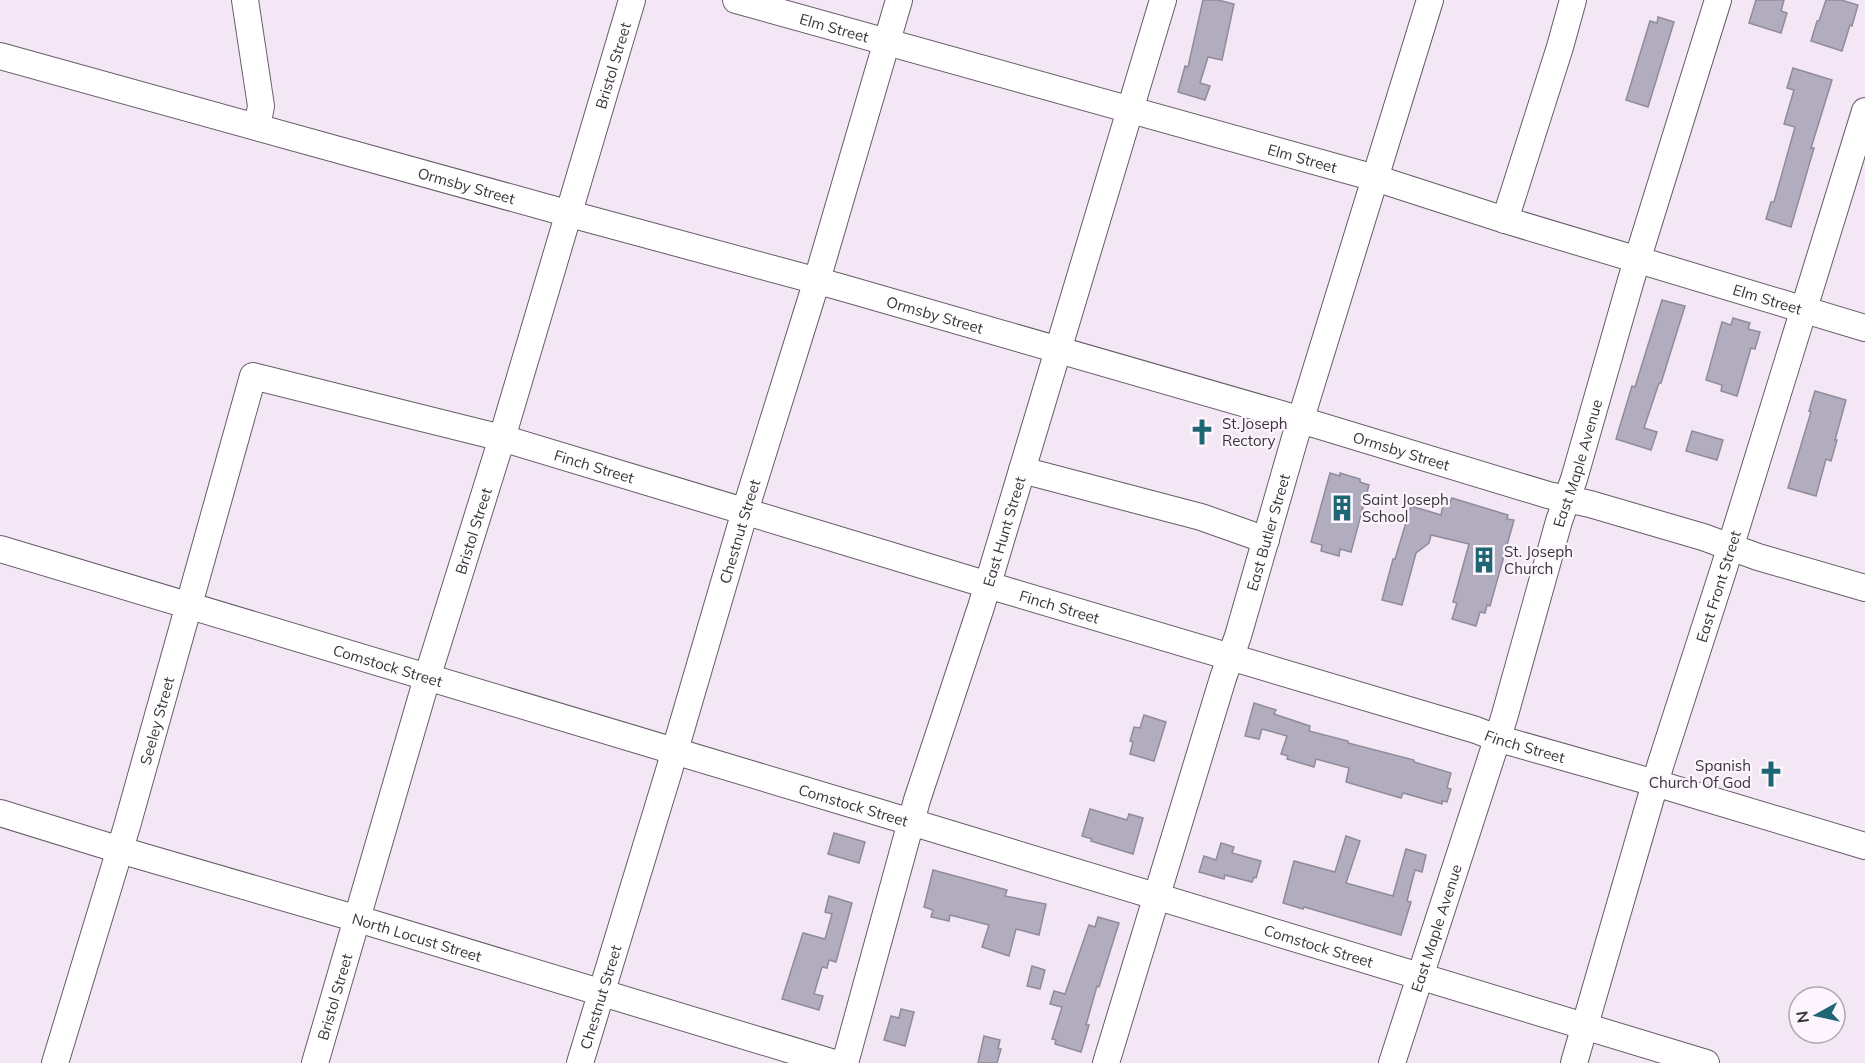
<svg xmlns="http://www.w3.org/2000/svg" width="1865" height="1063" font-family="Mulish,sans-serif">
	<rect width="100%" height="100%" fill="#f3e6f5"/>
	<g fill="#b2adbe" stroke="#908b9b" stroke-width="1.5">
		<polygon points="1203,0 1218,0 1234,4 1222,60 1208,57 1200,83 1210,86 1205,100 1178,92 1185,66 1188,67"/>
		<polygon points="1756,0 1784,0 1781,11 1787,13 1781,33 1749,23"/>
		<polygon points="1826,0 1841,0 1858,5 1852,26 1850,25 1842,51 1811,41 1817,21 1819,21"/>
		<polygon points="1658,17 1674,22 1648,107 1626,100 1650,21 1657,23"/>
		<polygon points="1793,68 1832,80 1811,148 1814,148 1791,227 1766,219 1771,202 1774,202 1795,127 1784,124 1794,90 1787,88"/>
		<polygon points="1662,300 1685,306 1661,383 1659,383 1644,428 1657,432 1651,450 1616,439 1632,386 1635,387"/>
		<polygon points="1733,318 1750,323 1748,329 1760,332 1755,349 1751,348 1737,396 1721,391 1722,385 1706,380 1722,322 1731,325"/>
		<polygon points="1815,391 1846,400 1835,440 1837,440 1831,461 1826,459 1816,496 1788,488 1811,412 1809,411"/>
		<polygon points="1692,431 1723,440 1717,460 1686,451"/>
		<polygon points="1330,473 1340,476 1340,473 1360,479 1360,482 1369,485 1351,552 1340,549 1339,556 1321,551 1322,545 1311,542"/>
		<polygon points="1452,498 1508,515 1507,519 1514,520 1490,606 1487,605 1485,613 1480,612 1476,626 1452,619 1457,603 1453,602 1469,544 1431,535 1429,543 1416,553 1402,605 1382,600 1393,559 1395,559 1411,506 1441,515 1443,505 1448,506"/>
		<polygon points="1254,703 1276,710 1274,714 1310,726 1309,731 1348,741 1348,743 1414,760 1414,762 1451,773 1447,788 1451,789 1447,802 1442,801 1442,804 1403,793 1401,798 1346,782 1349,768 1316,759 1314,767 1287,759 1288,756 1281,754 1287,736 1262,729 1259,739 1245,736"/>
		<polygon points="1144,715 1166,722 1154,761 1130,754 1133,742 1130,741 1134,727 1140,728"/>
		<polygon points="1090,809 1127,820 1129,814 1143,818 1133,854 1091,841 1092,839 1082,836"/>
		<polygon points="834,833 865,842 859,863 828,854"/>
		<polygon points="1346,836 1360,841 1346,883 1393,896 1406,849 1426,855 1422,872 1415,870 1407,901 1411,902 1401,935 1304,907 1303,909 1283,903 1294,861 1335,872"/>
		<polygon points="1221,843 1234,847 1232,853 1261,861 1256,878 1254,877 1252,882 1225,875 1224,879 1199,872 1204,856 1216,860"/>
		<polygon points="933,870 1007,890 1005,896 1046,904 1039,935 1016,929 1009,956 982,947 989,925 950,915 949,921 931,917 933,910 924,907"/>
		<polygon points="829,896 852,903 836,962 829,960 827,968 822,967 814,994 823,996 819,1010 782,999 803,933 825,939 832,914 825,912"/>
		<polygon points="1098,917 1119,923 1099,987 1097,986 1086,1025 1089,1025 1081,1052 1055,1044 1056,1040 1052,1039 1062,1007 1050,1004 1054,991 1065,994 1089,925 1095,927"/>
		<polygon points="1032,966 1045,970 1040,989 1027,986"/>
		<polygon points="901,1009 914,1012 905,1046 884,1040 891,1016 899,1018"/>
		<polygon points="984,1036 1000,1040 998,1049 1001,1049 997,1063 978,1063"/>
	</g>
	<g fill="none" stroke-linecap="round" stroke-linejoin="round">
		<g stroke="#675c69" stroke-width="28">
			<g id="minor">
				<polyline points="245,0 261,106 257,127"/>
				<path id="s1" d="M736,0L1375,178L1505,220L1865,328"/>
				<path id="s2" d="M0,56L570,214L840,287L1281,414L1548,495L1590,504L1703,537L1758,557L1865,588"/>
				<polyline points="1505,220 1560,47 1573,0"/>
				<polyline points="1022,470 1201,517 1266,540"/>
				<path id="s3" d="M0,549L911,822L1706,1063"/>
				<path id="s4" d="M0,813L120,850L358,919L834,1063"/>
				<path id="s5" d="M55,1063L127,826L253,376L502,438L1008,591L1476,730L1496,738L1655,783L1865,846"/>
				<path id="s6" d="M315,1063L427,678L502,438L632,0"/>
				<path id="s7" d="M580,1063L668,774L745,511L817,280L899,0"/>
				<path id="s8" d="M845,1063L917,800L981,607L1163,0"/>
				<path id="s9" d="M1106,1063L1223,678L1238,636L1294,441L1430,0"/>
				<path id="s10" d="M1392,1063L1504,718L1559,521L1574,479L1631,280L1718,0"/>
				<path id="s11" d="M1574,1063L1661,763L1723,571L1865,111"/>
			</g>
		</g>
		<use href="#minor" stroke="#fff" stroke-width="26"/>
	</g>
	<defs>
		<g id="church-bare" transform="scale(2.07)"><path d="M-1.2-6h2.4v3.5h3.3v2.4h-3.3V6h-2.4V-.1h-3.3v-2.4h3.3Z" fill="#1e6674" stroke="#fdf5fe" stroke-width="2.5" paint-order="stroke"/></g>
		<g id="building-bare" transform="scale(2.07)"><path d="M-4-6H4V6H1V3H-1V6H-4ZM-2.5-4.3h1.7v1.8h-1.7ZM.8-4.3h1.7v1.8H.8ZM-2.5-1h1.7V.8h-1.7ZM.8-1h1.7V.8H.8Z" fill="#1e6674" stroke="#fdf5fe" stroke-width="2.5" paint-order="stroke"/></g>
	</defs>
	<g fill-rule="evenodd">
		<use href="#church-bare" x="1202" y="432"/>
		<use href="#building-bare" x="1342" y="508"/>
		<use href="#building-bare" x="1484" y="560"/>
		<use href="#church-bare" x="1771" y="774"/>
	</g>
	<g text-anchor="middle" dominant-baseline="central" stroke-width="4.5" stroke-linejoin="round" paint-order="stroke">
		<g font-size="15" fill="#39343a" stroke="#fdf5fe">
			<text stroke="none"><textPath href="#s1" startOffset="102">Elm Street</textPath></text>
			<text stroke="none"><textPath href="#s6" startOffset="1041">Bristol Street</textPath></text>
			<text stroke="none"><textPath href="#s1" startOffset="588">Elm Street</textPath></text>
			<text stroke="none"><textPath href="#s2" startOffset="484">Ormsby Street</textPath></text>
			<text stroke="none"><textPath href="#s1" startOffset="1074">Elm Street</textPath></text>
			<text stroke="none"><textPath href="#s2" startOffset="970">Ormsby Street</textPath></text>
			<text stroke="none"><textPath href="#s2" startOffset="1456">Ormsby Street</textPath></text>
			<text stroke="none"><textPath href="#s10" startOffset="628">East Maple Avenue</textPath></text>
			<text stroke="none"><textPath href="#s5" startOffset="1068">Finch Street</textPath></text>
			<text stroke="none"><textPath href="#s6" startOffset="555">Bristol Street</textPath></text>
			<text stroke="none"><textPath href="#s8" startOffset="555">East Hunt Street</textPath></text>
			<text stroke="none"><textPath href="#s7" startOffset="555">Chestnut Street</textPath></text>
			<text stroke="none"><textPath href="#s9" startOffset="555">East Butler Street</textPath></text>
			<text stroke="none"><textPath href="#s11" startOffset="498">East Front Street</textPath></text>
			<text stroke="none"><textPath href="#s5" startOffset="1554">Finch Street</textPath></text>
			<text stroke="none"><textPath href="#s3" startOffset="405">Comstock Street</textPath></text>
			<text stroke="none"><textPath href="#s5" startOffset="357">Seeley Street</textPath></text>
			<text stroke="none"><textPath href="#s5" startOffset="2040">Finch Street</textPath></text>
			<text stroke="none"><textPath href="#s3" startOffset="891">Comstock Street</textPath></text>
			<text stroke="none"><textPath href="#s10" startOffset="142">East Maple Avenue</textPath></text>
			<text stroke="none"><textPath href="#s4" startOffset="435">North Locust Street</textPath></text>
			<text stroke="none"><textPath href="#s3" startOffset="1377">Comstock Street</textPath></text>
			<text stroke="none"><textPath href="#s6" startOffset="69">Bristol Street</textPath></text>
			<text stroke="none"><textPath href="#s7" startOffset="69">Chestnut Street</textPath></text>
		</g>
		<g font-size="15" fill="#39343a" stroke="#fdf5fe" text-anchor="start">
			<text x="1222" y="423">St.Joseph<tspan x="1222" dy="17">Rectory</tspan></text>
			<text x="1362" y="499">Saint Joseph<tspan x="1362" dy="17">School</tspan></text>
			<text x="1504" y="551">St. Joseph<tspan x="1504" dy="17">Church</tspan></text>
			<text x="1751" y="765" text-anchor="end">Spanish<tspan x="1751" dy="17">Church Of God</tspan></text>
		</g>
	</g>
	<g transform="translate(1817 1015) rotate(262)"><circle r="28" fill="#fdf5fe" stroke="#afa8b0" stroke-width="1.5"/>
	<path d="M0-4.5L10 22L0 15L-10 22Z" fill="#1e6674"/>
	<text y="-9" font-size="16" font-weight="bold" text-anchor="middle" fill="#39343a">N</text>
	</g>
</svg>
